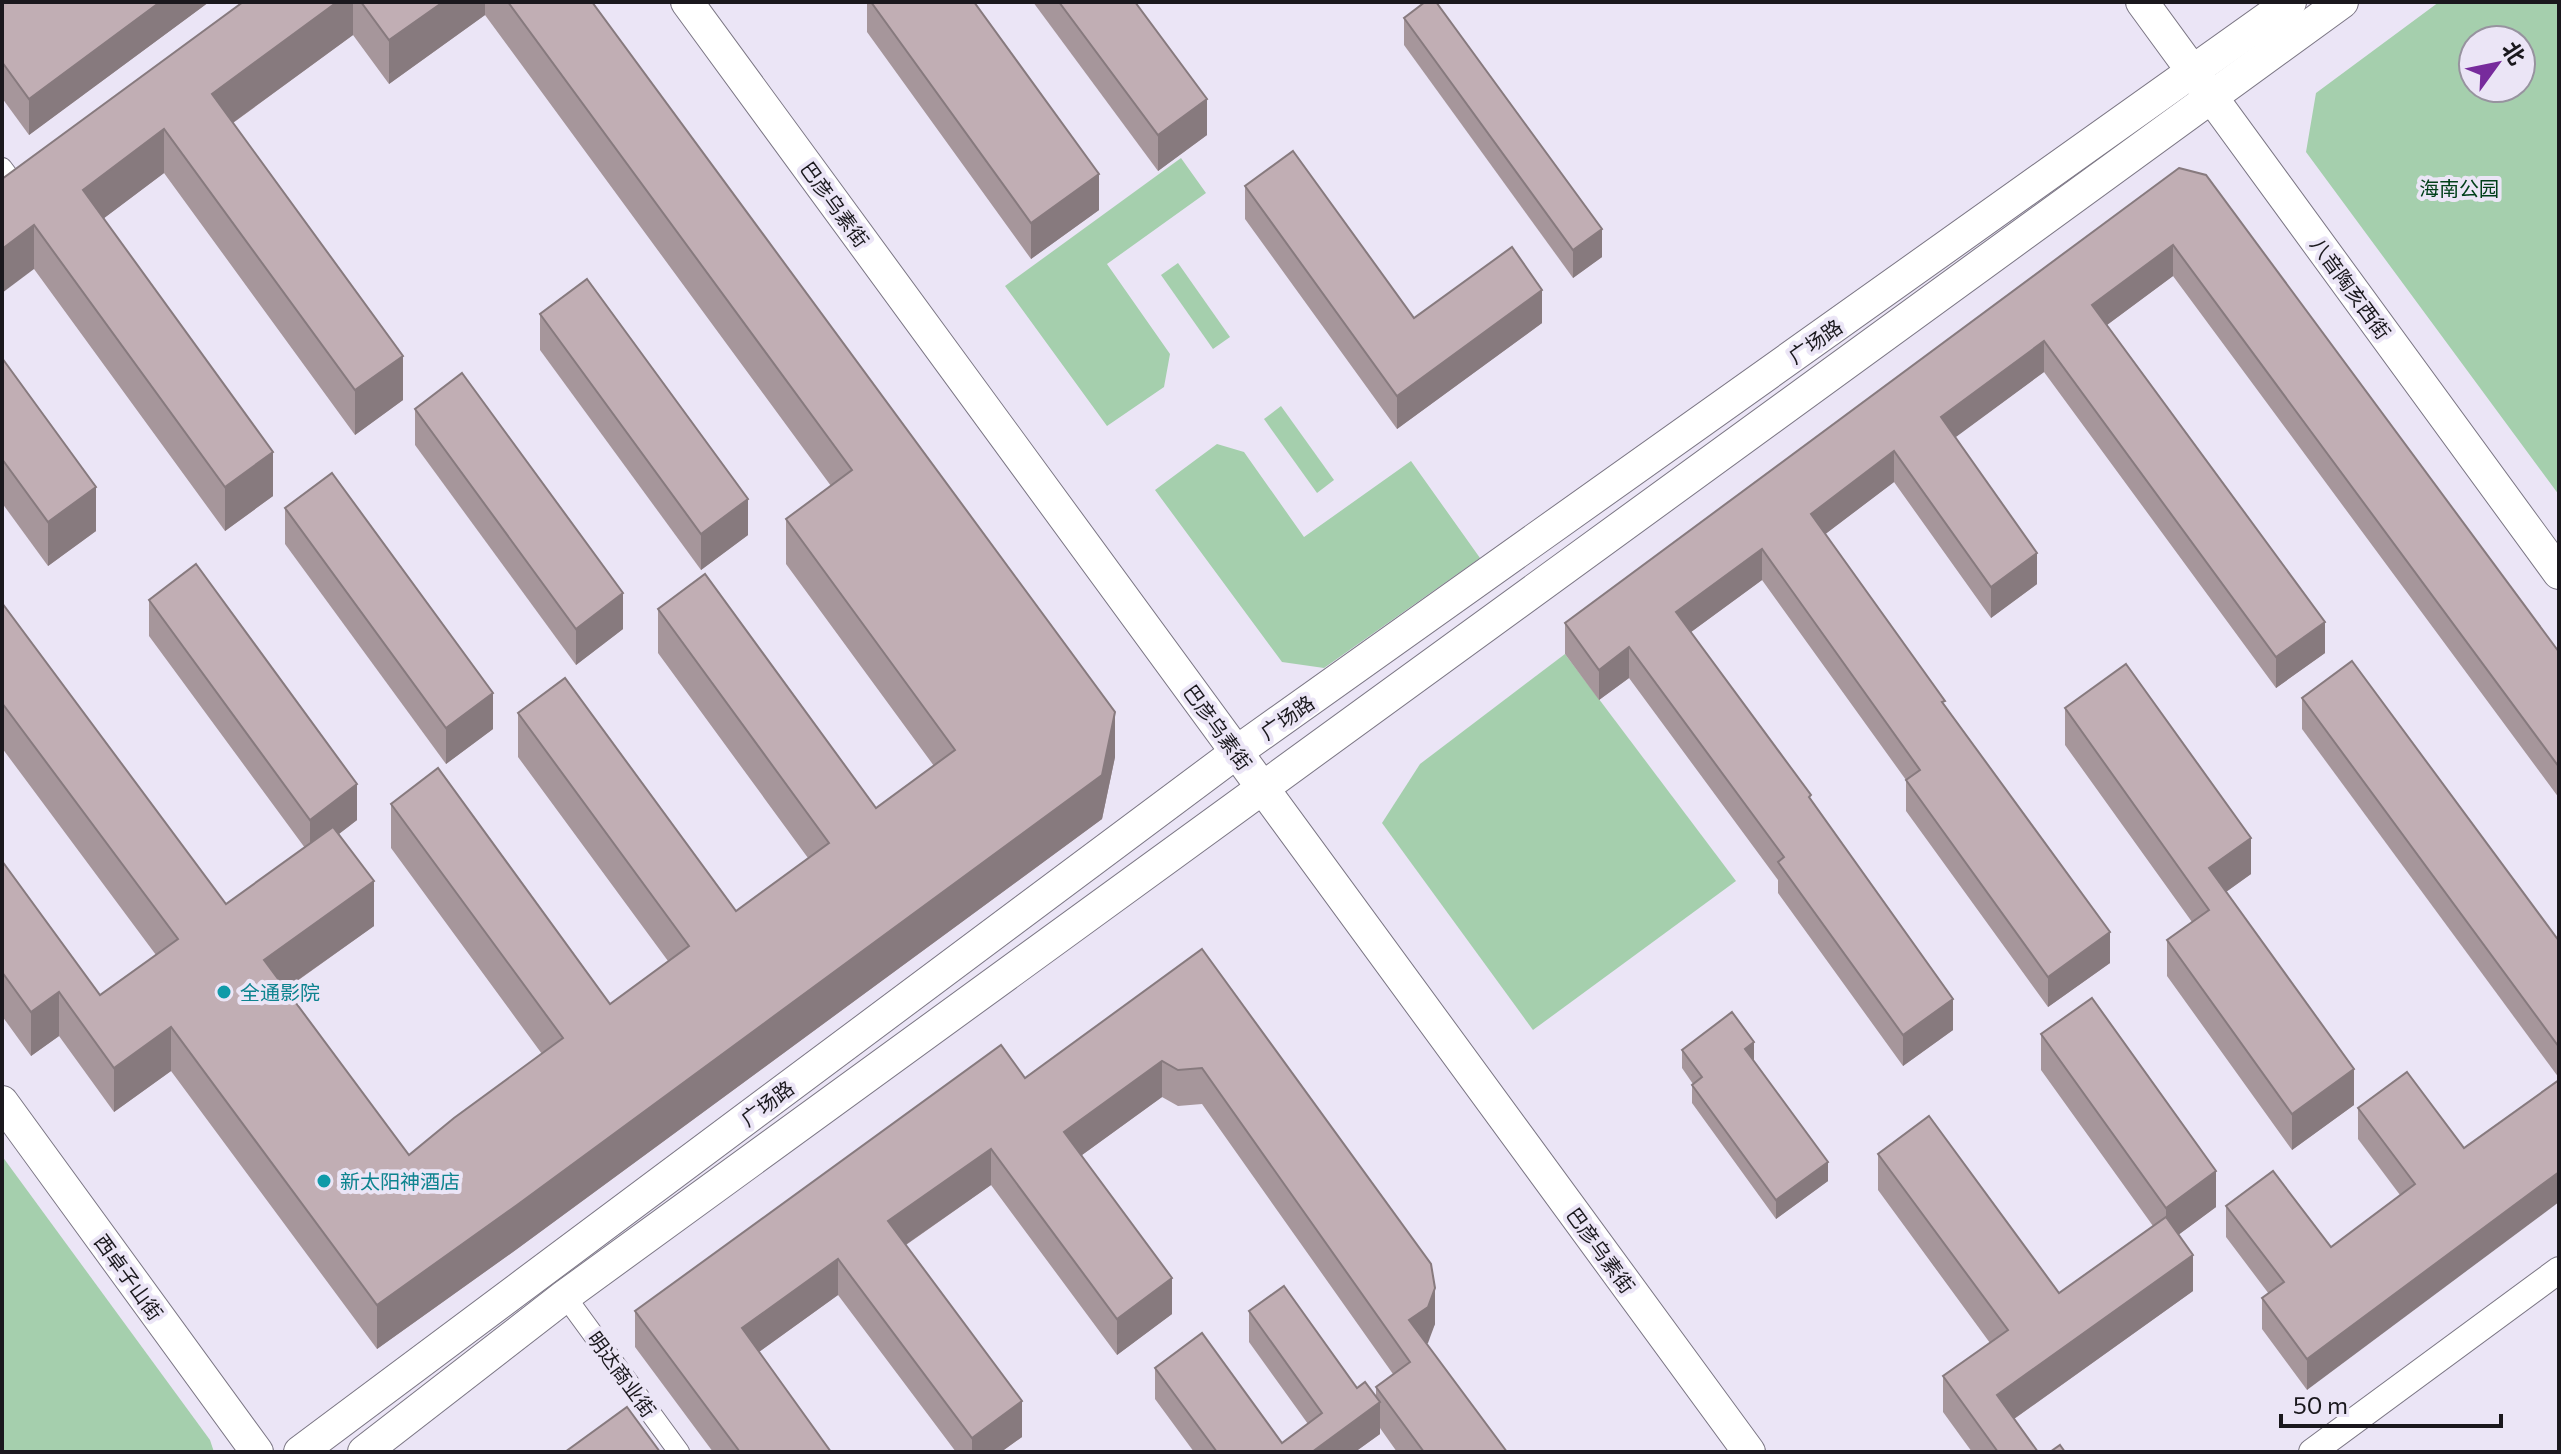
<svg xmlns="http://www.w3.org/2000/svg" width="2561" height="1454" font-family="Commissioner,'Noto Sans SC',sans-serif">
	<rect width="100%" height="100%" fill="#ebe5f6"/>
	<g fill="#a5cfad" fill-rule="evenodd">
		<path d="M2439,2H2559V495L2306,152L2316,93ZM2473,40H2521V88H2473Z"/>
		<polygon points="1181,158 1206,193 1107,264 1170,354 1164,387 1107,426 1005,286"/>
		<polygon points="1178,263 1230,337 1213,349 1161,275"/>
		<polygon points="1281,406 1334,480 1317,493 1264,419"/>
		<polygon points="1217,444 1244,452 1304,537 1411,461 1480,558 1324,668 1282,662 1155,490"/>
		<polygon points="1565,654 1736,881 1533,1030 1382,823 1420,764"/>
		<polygon points="2,1156 210,1440 214,1452 2,1452"/>
	</g>
	<g fill="none" stroke-linecap="round" stroke-linejoin="round">
		<g stroke="#7b7684" stroke-width="22">
			<g id="pedestrian">
				<polyline points="2,168 11,180"/>
				<polyline points="565,1296 679,1452"/>
			</g>
		</g>
		<g stroke="#7b7684" stroke-width="28">
			<polyline id="minor" points="2312,1452 2559,1270"/>
		</g>
		<g stroke="#7b7684" stroke-width="34">
			<g id="tertiary">
				<polyline points="687,2 1749,1452"/>
				<polyline points="2142,2 2559,573"/>
				<polyline points="2,1102 257,1452"/>
				<polyline points="300,1452 1249,743 2290,2"/>
				<polyline points="364,1452 565,1296 2342,2"/>
			</g>
		</g>
		<use href="#pedestrian" stroke="#fff" stroke-width="20"/>
		<use href="#minor" stroke="#fff" stroke-width="26"/>
		<use href="#tertiary" stroke="#fff" stroke-width="32"/>
	</g>
	<g fill="#a6969b">
		<polygon points="2,2 209,2 29,135 2,98"/>
		<polygon points="243,2 592,2 1115,757 1102,819 517,1249 377,1349 171,1071 114,1112 59,1036 31,1056 2,1016 2,861 100,995 156,955 2,748 2,603 226,904 305,848 149,636 149,600 357,820 339,834 374,926 286,989 409,1155 542,1054 391,848 391,804 610,1004 668,961 518,757 518,713 736,911 808,858 658,653 658,609 876,808 934,766 786,564 786,519 831,486 485,15 389,84 353,35 233,123 403,400 355,435 164,173 104,218 273,496 225,531 34,269 2,179"/>
		<polygon points="865,2 974,2 1099,210 1031,259 867,32 867,4"/>
		<polygon points="1033,2 1135,2 1207,135 1158,171"/>
		<polygon points="1404,18 1602,257 1573,278 1404,45"/>
		<polygon points="2179,168 2559,652 2559,798 2173,276 2107,325 2325,653 2276,688 2044,372 1955,437 2037,584 1991,618 1894,482 1825,534 1945,706 2110,963 2048,1007 1906,811 1906,780 1762,580 1691,632 1811,800 1953,1030 1903,1066 1778,893 1778,880 1629,678 1599,700 1565,654 1565,623"/>
		<polygon points="1245,186 1414,318 1542,323 1397,429 1245,219"/>
		<polygon points="540,314 748,535 701,570 540,350"/>
		<polygon points="2,358 96,531 48,566 2,503"/>
		<polygon points="415,409 623,629 576,665 415,445"/>
		<polygon points="285,508 493,729 446,764 285,544"/>
		<polygon points="2302,698 2559,941 2559,1078 2302,729"/>
		<polygon points="2065,708 2251,874 2226,892 2354,1105 2292,1150 2167,976 2167,940 2192,922 2065,745"/>
		<polygon points="1202,949 1435,1324 1426,1343 1507,1452 1397,1452 1380,1428 1380,1434 1355,1452 1194,1452 1155,1399 1155,1368 1282,1443 1308,1424 1249,1342 1249,1311 1357,1388 1376,1397 1376,1387 1393,1374 1202,1104 1178,1106 1162,1097 1082,1155 1172,1314 1117,1355 991,1185 906,1245 1022,1437 1001,1452 956,1452 838,1295 759,1352 831,1452 713,1452 635,1347 635,1311 1025,1078"/>
		<polygon points="2041,1034 2216,1207 2178,1235 2193,1291 2014,1419 2038,1452 1972,1452 1943,1412 1943,1376 1990,1343 1878,1190 1878,1154 2059,1293 2153,1226 2041,1070"/>
		<polygon points="1682,1050 1754,1061 1828,1181 1776,1219 1692,1103 1692,1085 1693,1084 1682,1068"/>
		<polygon points="2358,1108 2464,1148 2307,1390 2262,1329 2262,1298 2269,1294 2226,1237 2226,1206 2331,1247 2400,1195 2358,1139"/>
	</g>
	<g fill="#877a7e">
		<polygon points="160,2 209,2 29,135 29,99"/>
		<polygon points="337,2 353,2 353,35 212,138 212,94"/>
		<polygon points="443,2 485,2 485,15 389,84 389,40"/>
		<polygon points="1207,99 1207,135 1158,171 1158,135"/>
		<polygon points="164,129 164,173 83,234 83,190"/>
		<polygon points="1099,174 1099,210 1031,259 1031,223"/>
		<polygon points="34,225 34,269 2,293 2,249"/>
		<polygon points="1602,229 1602,257 1573,278 1573,250"/>
		<polygon points="2173,245 2173,276 2092,336 2092,305"/>
		<polygon points="1542,290 1542,323 1397,429 1397,396"/>
		<polygon points="2044,341 2044,372 1941,448 1941,417"/>
		<polygon points="403,356 403,400 355,435 355,390"/>
		<polygon points="1894,451 1894,482 1811,545 1811,514"/>
		<polygon points="273,452 273,496 225,531 225,487"/>
		<polygon points="96,487 96,531 48,566 48,522"/>
		<polygon points="748,499 748,535 701,570 701,534"/>
		<polygon points="1762,549 1762,580 1676,643 1676,612"/>
		<polygon points="2037,553 2037,584 1991,618 1991,587"/>
		<polygon points="623,593 623,629 576,665 576,629"/>
		<polygon points="2325,622 2325,653 2276,688 2276,657"/>
		<polygon points="1629,647 1629,678 1599,700 1599,670"/>
		<polygon points="493,693 493,729 446,764 446,728"/>
		<polygon points="1115,712 1115,757 1102,819 517,1249 377,1349 377,1305"/>
		<polygon points="357,784 357,820 310,856 310,820"/>
		<polygon points="2251,838 2251,874 2209,904 2209,868"/>
		<polygon points="374,881 374,926 264,1004 264,960"/>
		<polygon points="2110,932 2110,963 2048,1007 2048,977"/>
		<polygon points="59,992 59,1036 31,1056 31,1012"/>
		<polygon points="1953,999 1953,1030 1903,1066 1903,1035"/>
		<polygon points="171,1027 171,1071 114,1112 114,1068"/>
		<polygon points="1754,1042 1754,1061 1745,1068 1745,1049"/>
		<polygon points="1162,1061 1162,1097 1064,1168 1064,1132"/>
		<polygon points="2354,1069 2354,1105 2292,1150 2292,1114"/>
		<polygon points="991,1149 991,1185 888,1257 888,1221"/>
		<polygon points="1828,1162 1828,1181 1776,1219 1776,1200"/>
		<polygon points="2216,1171 2216,1207 2166,1244 2166,1208"/>
		<polygon points="2559,1172 2559,1202 2307,1390 2307,1359"/>
		<polygon points="2193,1255 2193,1291 1997,1431 1997,1395"/>
		<polygon points="838,1259 838,1295 742,1364 742,1328"/>
		<polygon points="1172,1278 1172,1314 1117,1355 1117,1319"/>
		<polygon points="1435,1288 1435,1324 1428,1343 1409,1356 1409,1320"/>
		<polygon points="1022,1401 1022,1437 1001,1452 972,1452 972,1438"/>
		<polygon points="1380,1402 1380,1434 1355,1452 1312,1452"/>
	</g>
	<g fill="#c1aeb4" stroke="#877a7e" stroke-width="2">
		<polygon points="2,2 160,2 29,99 2,62"/>
		<polygon points="243,2 337,2 212,94 403,356 355,390 164,129 83,190 273,452 225,487 34,225 2,249 2,179"/>
		<polygon points="361,2 443,2 389,40"/>
		<polygon points="508,2 592,2 1115,712 1102,775 517,1205 377,1305 171,1027 114,1068 59,992 31,1012 2,972 2,861 100,995 178,939 2,703 2,603 226,904 333,827 374,881 264,960 409,1155 454,1118 563,1038 391,804 438,768 610,1004 689,946 518,713 565,678 736,911 829,843 658,609 705,574 876,808 955,750 786,519 852,470"/>
		<polygon points="871,2 974,2 1099,174 1031,223"/>
		<polygon points="1059,2 1135,2 1207,99 1158,135"/>
		<polygon points="1425,2 1436,2 1602,229 1573,250 1404,18"/>
		<polygon points="1293,151 1414,318 1512,247 1542,290 1397,396 1245,186"/>
		<polygon points="2179,168 2206,175 2559,652 2559,767 2173,245 2092,305 2325,622 2276,657 2044,341 1941,417 2037,553 1991,587 1894,451 1811,514 1945,701 1942,702 2110,932 2048,977 1906,780 1920,770 1762,549 1676,612 1811,795 1809,797 1953,999 1903,1035 1778,862 1784,857 1629,647 1599,670 1565,623"/>
		<polygon points="587,279 748,499 701,534 540,314"/>
		<polygon points="2,358 96,487 48,522 2,459"/>
		<polygon points="462,373 623,593 576,629 415,409"/>
		<polygon points="332,473 493,693 446,728 285,508"/>
		<polygon points="196,564 357,784 310,820 149,600"/>
		<polygon points="2352,661 2559,941 2559,1047 2302,698"/>
		<polygon points="2126,664 2251,838 2209,868 2354,1069 2292,1114 2167,940 2209,910 2065,708"/>
		<polygon points="1202,949 1431,1264 1435,1288 1428,1307 1409,1320 1507,1452 1424,1452 1376,1387 1410,1362 1202,1068 1178,1070 1162,1061 1064,1132 1172,1278 1117,1319 991,1149 888,1221 1022,1401 972,1438 838,1259 742,1328 831,1452 740,1452 635,1311 1001,1045 1025,1078"/>
		<polygon points="2092,998 2216,1171 2166,1208 2041,1034"/>
		<polygon points="1732,1012 1754,1042 1745,1049 1828,1162 1776,1200 1692,1085 1702,1077 1682,1050"/>
		<polygon points="2407,1072 2464,1148 2559,1080 2559,1172 2307,1359 2262,1298 2284,1282 2226,1206 2273,1171 2331,1247 2415,1184 2358,1108"/>
		<polygon points="1929,1116 2059,1293 2166,1217 2193,1255 1997,1395 2038,1452 1998,1452 1943,1376 2008,1330 1878,1154"/>
		<polygon points="1284,1286 1357,1388 1365,1382 1380,1402 1312,1452 1217,1452 1155,1368 1202,1333 1282,1443 1322,1413 1249,1311"/>
		<polygon points="627,1407 660,1452 565,1452"/>
		<polygon points="2060,1445 2065,1452 2050,1452"/>
	</g>
	<g fill="#0f9aa8" stroke="#ebe5f6" stroke-width="3">
		<circle cx="224" cy="992" r="8"/>
		<circle cx="324" cy="1181" r="8"/>
	</g>
	<g text-anchor="middle" dominant-baseline="central" stroke-width="8" stroke-linejoin="round" paint-order="stroke">
		<g font-size="20" fill="#02401a" stroke="#ebe5f6">
			<text x="2459" y="188">海南公园</text>
		</g>
		<g font-size="20" fill="#1a181d" stroke="#ebe5f6">
			<text transform="translate(835 204) rotate(54)">巴彦乌素街</text>
			<text transform="translate(2351 288) rotate(54)">八音陶亥西街</text>
			<text transform="translate(1815 341) rotate(-35)">广场路</text>
			<text transform="translate(1287 717) rotate(-35)">广场路</text>
			<text transform="translate(1218 727) rotate(54)">巴彦乌素街</text>
			<text transform="translate(767 1103) rotate(-37)">广场路</text>
			<text transform="translate(1601 1250) rotate(54)">巴彦乌素街</text>
			<text transform="translate(129 1277) rotate(54)">西卓子山街</text>
			<text transform="translate(622 1374) rotate(54)">明达商业街</text>
		</g>
		<g font-size="20" fill="#0d838f" stroke="#ebe5f6" text-anchor="start">
			<text x="240" y="992">全通影院</text>
			<text x="340" y="1181">新太阳神酒店</text>
		</g>
	</g>
	<rect width="2561" height="1454" fill="none" stroke="#1a181d" stroke-width="8"/>
	<g transform="translate(2497 64) rotate(57)"><circle r="38" fill="#ebe5f6" stroke="#97939f" stroke-width="2"/>
	<path d="M0-6L14 30L0 20L-14 30Z" fill="#772b9c"/>
	<text y="-12" font-size="22" font-weight="bold" text-anchor="middle" fill="#1a181d">北</text>
	</g>
	<path d="M2281 1414v12h220v-12" fill="none" stroke="#1a181d" stroke-width="4"/>
	<text x="2293" y="1414" font-size="24" fill="#1a181d" stroke="#ebe5f6" stroke-width="6" paint-order="stroke">50 m</text>
</svg>
